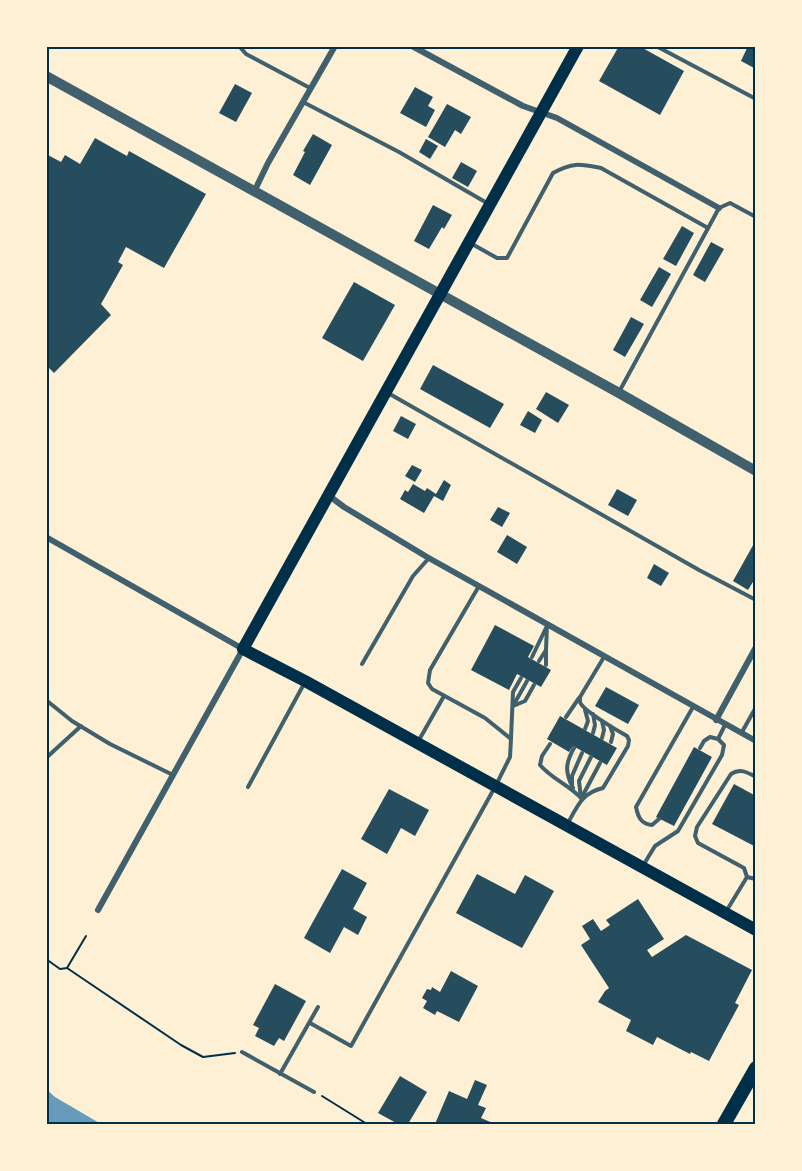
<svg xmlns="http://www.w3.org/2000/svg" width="802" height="1171" font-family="'IBM Plex Serif',serif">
	<rect width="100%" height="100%" fill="#fdf0d5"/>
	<polygon fill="#669bbc" points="46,1089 55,1097 101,1124 47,1124"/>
	<g fill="#264d5e">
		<polygon points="619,46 639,46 684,71 660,115 599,81"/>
		<polygon points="748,46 756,46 756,69 741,61"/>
		<polygon points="235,84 252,93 236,122 219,113"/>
		<polygon points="415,87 433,97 428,106 435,110 426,127 400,113"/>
		<polygon points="447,104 471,117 461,134 455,130 445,147 428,137"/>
		<polygon points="313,134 332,145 310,185 293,175 305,152 303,151"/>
		<polygon points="95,138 127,156 129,151 206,194 164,268 126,247 118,262 123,265 101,304 111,315 54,373 46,365 46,154 61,162 65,155 80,164"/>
		<polygon points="426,139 438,146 430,159 419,152"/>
		<polygon points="461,162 477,171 468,187 452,178"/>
		<polygon points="433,205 452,215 444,229 442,227 429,249 414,241"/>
		<polygon points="682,226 694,233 676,266 663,259"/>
		<polygon points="711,242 724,249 705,282 693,275"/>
		<polygon points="659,267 671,274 652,307 640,300"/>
		<polygon points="354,282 395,305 363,361 322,338"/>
		<polygon points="631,317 644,324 625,357 613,350"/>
		<polygon points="433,365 504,404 490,428 420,389"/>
		<polygon points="546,392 569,405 558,423 536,409"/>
		<polygon points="528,411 542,420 535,433 520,425"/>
		<polygon points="401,416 416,424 408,439 393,431"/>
		<polygon points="412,465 422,470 415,482 405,476"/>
		<polygon points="444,480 451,485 443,501 434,496 424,513 400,499 405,490 408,492 413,484 425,491 427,488 436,494"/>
		<polygon points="617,489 637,500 628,516 608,505"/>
		<polygon points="498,507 510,513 502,527 490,520"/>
		<polygon points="507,535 527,547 517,564 497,552"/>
		<polygon points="756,540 756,577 748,590 733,581"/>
		<polygon points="654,564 669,573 661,586 647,578"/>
		<polygon points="495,625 534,646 528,657 551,670 541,687 517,674 509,690 471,670"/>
		<polygon points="606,687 639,705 628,724 595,706"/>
		<polygon points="560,716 617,748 607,765 573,746 569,752 547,739"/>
		<polygon points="694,747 712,757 674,826 656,817"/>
		<polygon points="734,784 756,796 756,847 712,824"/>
		<polygon points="389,789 429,810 415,836 401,828 387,854 361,839"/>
		<polygon points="342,869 367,883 353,909 367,917 358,935 344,927 330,953 304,938"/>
		<polygon points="477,874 515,894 525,875 554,891 522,948 456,913"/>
		<polygon points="638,899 664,939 647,950 652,957 686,935 752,970 735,1003 739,1005 709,1061 691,1052 690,1054 657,1037 653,1045 626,1031 631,1020 598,1002 605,991 609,988 581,945 590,939 582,926 593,919 601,931 610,925 606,920"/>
		<polygon points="451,971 478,986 459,1022 437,1011 435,1015 423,1008 427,1001 422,998 427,989 431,990 432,987 440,992"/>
		<polygon points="275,984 306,1001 284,1041 279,1038 274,1046 255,1036 259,1028 253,1025"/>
		<polygon points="400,1076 427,1092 408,1124 398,1124 378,1113"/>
		<polygon points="475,1080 487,1085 478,1105 486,1108 481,1118 495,1124 435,1124 449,1091 467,1099"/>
	</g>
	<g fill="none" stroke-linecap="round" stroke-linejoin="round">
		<g stroke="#003049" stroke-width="2">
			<polyline points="46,959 60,969 67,968 86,936"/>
			<polyline points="67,968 181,1045 203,1057 235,1053"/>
			<polyline points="322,1096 367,1124"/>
		</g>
		<g stroke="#3f606c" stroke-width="4">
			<polyline points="239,46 246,54 310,88"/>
			<polyline points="656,46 756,99"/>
			<polyline points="303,102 399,152 487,203"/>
			<path d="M472,244L497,258H507L553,173C573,162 580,164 601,168L708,228"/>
			<polyline points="619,392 719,208 730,203 756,217"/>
			<polyline points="388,393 699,570 756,600"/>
			<polyline points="532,657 546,628"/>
			<polyline points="539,661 546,650 547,625"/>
			<polyline points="362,664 413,576 429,558"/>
			<polyline points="546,665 546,650"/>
			<polyline points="46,700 72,721 110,744 173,775"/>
			<polyline points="513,706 525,701 534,685"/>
			<polyline points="513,706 527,681"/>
			<polyline points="593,714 595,725 593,733"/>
			<polyline points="566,717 579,698"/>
			<polyline points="602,721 604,730 602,738"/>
			<polyline points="610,726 613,734 611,742"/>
			<polyline points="585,729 588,721 585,710"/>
			<polyline points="742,732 756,707"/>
			<polyline points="511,738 513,692 521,678"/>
			<polyline points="718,739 725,725"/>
			<polyline points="419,740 444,696"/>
			<path d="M550,744L542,756L540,765C552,779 569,785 582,799"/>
			<polyline points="46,758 81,726"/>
			<polyline points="572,785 572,776 582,753"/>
			<polyline points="248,787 305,682"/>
			<path d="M573,788C565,772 565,764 574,748"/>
			<polyline points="583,795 600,763"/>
			<polyline points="581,798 579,781 591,757"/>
			<path d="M659,819L652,825C641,824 638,817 636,807L693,707"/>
			<path d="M568,823C578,805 582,793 603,788L628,746L629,740L627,736C618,731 582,710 580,702C580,700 580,699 580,697L604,657"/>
			<polyline points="644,864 655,846 678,831 722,755 724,745 718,739 710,737 704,741 700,748"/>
			<polyline points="747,877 756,879"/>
			<path d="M727,910L747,877L744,868L698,843L695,836L697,827L731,774C740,768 747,772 756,777"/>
			<polyline points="310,1023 351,1046 495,787 510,757 511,739 485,718 432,689 428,683 430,670 479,586"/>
			<polyline points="242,1052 314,1092"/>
			<polyline points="280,1074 318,1007"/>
		</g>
		<g stroke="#3f606c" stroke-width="6">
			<polyline points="412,46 523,106 557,118 719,208"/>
			<polyline points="254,192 268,163 335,46"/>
			<polyline points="328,495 344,507 427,557 756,741"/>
			<polyline points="46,537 243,649 98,910"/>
			<polyline points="716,720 756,647"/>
		</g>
		<polyline stroke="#3f606c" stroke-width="10" points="46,76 619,393 756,471"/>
		<polyline stroke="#003049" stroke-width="12" points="578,46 243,649 305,681 756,930"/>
		<polyline stroke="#003049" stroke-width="14" points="724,1124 756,1068"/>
	</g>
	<rect width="802" height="1171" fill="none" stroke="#fdf0d5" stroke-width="96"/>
	<rect x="48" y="48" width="706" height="1075" fill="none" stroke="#003049" stroke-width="2"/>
</svg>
